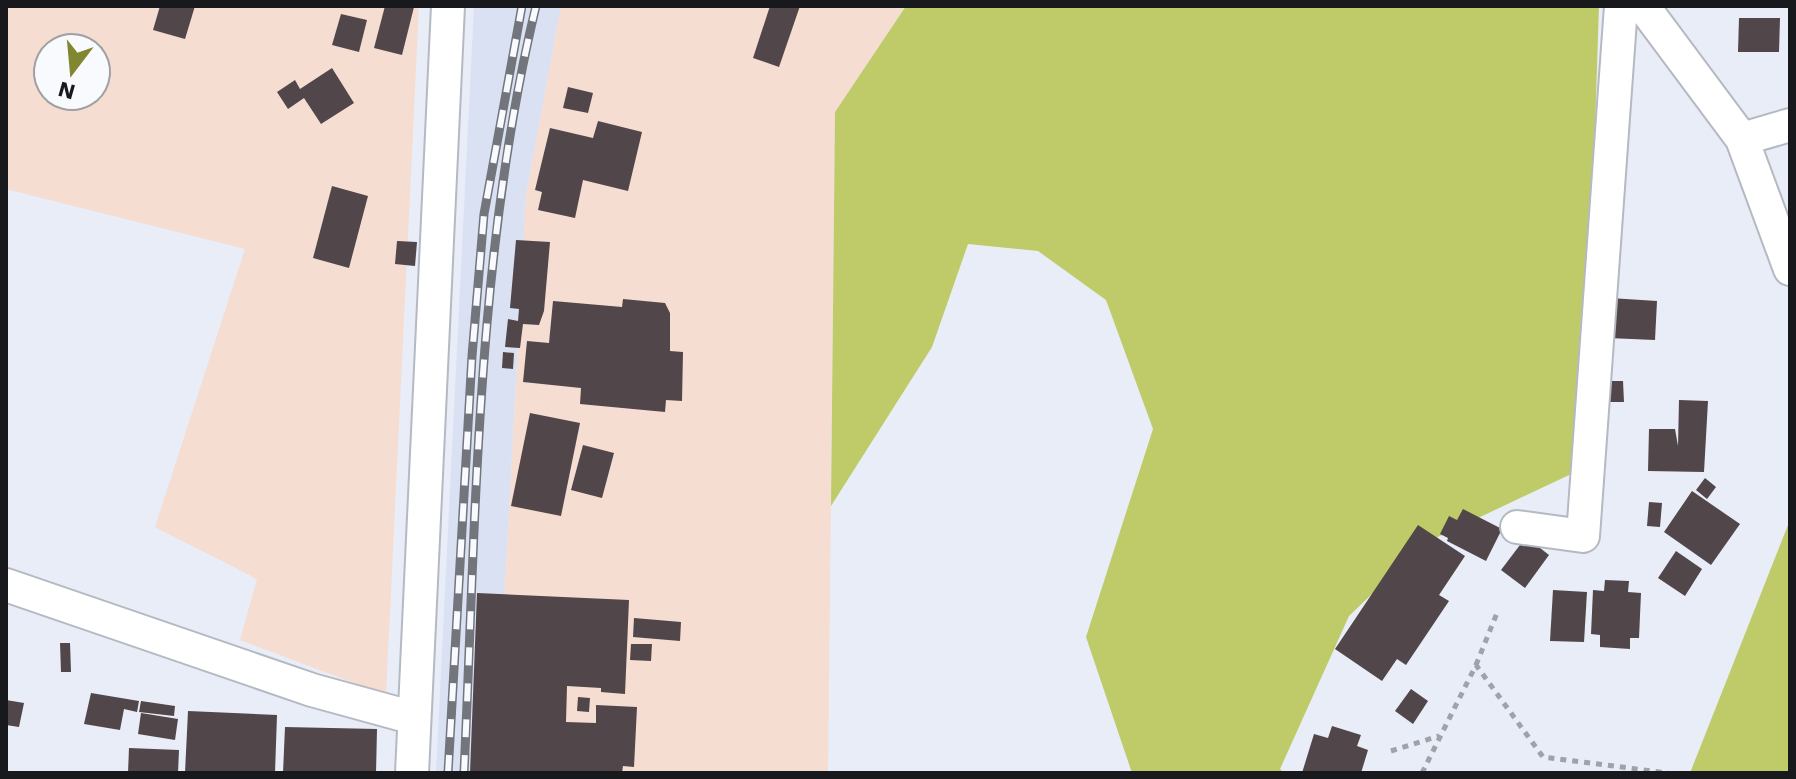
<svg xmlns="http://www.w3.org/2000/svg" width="1796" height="779" font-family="'Work Sans',sans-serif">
	<rect width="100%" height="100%" fill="#e8edf7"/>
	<polygon fill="#d9e1f2" points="474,6 561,6 526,195 495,773 436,773"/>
	<g fill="#f5ddd2" fill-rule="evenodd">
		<path d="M6,6H419L386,695L240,640L257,579L155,527L245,249L6,189ZM48,48H96V96H48Z"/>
		<polygon points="561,6 906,6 835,112 828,773 495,773 526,195"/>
	</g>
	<g fill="#becb68">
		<polygon points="906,6 1599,6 1584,468 1425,543 1349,616 1280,769 1284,773 1132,773 1086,637 1153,429 1106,300 1038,251 968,244 932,347 831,506 835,112"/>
		<polygon points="1790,520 1790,773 1690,773"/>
	</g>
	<g fill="#51464a">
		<polygon points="160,6 195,6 185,39 153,30"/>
		<polygon points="385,6 414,7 402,55 374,48"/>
		<polygon points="770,6 800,6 779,67 753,58"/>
		<polygon points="341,14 367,20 359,52 332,45"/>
		<polygon points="1739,18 1780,18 1779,52 1738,52"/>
		<polygon points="332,68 354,103 321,124 304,98 288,109 277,92 295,80 300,89"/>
		<polygon points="568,87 593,93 588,113 563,108"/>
		<polygon points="598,121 642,132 628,191 583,180 575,218 538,210 542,192 535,190 550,128 593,138"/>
		<polygon points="332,186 368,196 349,268 313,258"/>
		<polygon points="516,240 550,242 544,311 539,325 523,324 520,348 505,347 508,319 518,321 519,309 510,308"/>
		<polygon points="397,241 417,242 415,266 395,264"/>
		<polygon points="1610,298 1657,301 1655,340 1608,338"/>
		<polygon points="623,299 665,303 670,313 670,351 683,352 682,401 666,400 665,412 580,404 581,388 523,382 527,341 549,343 553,301 622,307"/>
		<polygon points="503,352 514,353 513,369 502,368"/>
		<polygon points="1606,381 1623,381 1624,402 1606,402"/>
		<polygon points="1679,400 1708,401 1704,472 1648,471 1649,429 1675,429 1678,446"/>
		<polygon points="530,413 580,423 561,516 511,506"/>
		<polygon points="583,445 614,453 602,498 571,490"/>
		<polygon points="1705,478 1716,487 1707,499 1696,490"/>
		<polygon points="1692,491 1740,524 1711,565 1664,532"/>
		<polygon points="1649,502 1662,503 1660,527 1647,526"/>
		<polygon points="1463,509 1502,529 1486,561 1447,541 1448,538 1440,534 1449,516 1457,520"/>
		<polygon points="1418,525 1465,556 1439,595 1449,601 1406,665 1397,659 1382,681 1335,649"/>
		<polygon points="1526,537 1549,555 1525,588 1501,570"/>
		<polygon points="1676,551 1702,569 1685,596 1658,578"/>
		<polygon points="1605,580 1629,581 1628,592 1641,593 1639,638 1630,638 1630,649 1600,647 1600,635 1591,634 1593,590 1604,591"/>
		<polygon points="1553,590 1587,592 1584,642 1550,641"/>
		<polygon points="477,593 629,600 625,694 601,692 601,688 567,686 566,722 596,723 596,705 637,707 634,767 623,766 622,773 470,773"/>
		<polygon points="634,618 681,622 680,641 633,637"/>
		<polygon points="60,643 70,643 71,672 61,672"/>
		<polygon points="631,644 652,644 651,661 630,660"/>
		<polygon points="1411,689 1428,701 1413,724 1395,711"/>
		<polygon points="91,693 139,701 137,712 124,709 120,730 84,724"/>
		<polygon points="578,697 590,698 589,712 577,711"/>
		<polygon points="6,700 24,703 19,727 6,725"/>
		<polygon points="141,701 175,706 174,716 139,712"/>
		<polygon points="188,711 277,715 275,773 185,773"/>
		<polygon points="141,713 178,719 175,740 138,734"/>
		<polygon points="1332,726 1361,735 1357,746 1368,750 1361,773 1302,773 1314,734 1328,738"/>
		<polygon points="285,727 377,729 376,773 283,773"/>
		<polygon points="129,748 179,750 178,773 128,773"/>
	</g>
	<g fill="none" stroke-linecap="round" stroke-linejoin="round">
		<g stroke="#b4b9c2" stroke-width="36">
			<g id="minor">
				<polyline points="1643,6 1742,139 1790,269"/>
				<polyline points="1742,139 1790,125"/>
				<polyline points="1517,527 1583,536 1621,6"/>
				<polyline points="6,585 312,690 414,718"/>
				<polyline points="412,773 448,6"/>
			</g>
		</g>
		<g stroke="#9ea2a9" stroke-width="5" stroke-dasharray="6 6" stroke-linecap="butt">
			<polyline points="1476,665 1497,613"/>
			<polyline points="1391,751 1439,736"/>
			<polyline points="1422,773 1476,665 1543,757 1668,773"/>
		</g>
		<use href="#minor" stroke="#fff" stroke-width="32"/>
		<g stroke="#72767c" stroke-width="9">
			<g id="rail">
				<polyline points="448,773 472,356 484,214 522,6"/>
				<path d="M464,773C476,518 476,255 536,6"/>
			</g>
		</g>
		<use href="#rail" stroke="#f8fafe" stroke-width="6" stroke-dasharray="18" stroke-linecap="butt"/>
	</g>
	<rect width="1796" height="779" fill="none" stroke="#17191c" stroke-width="16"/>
	<g transform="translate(72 72) rotate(196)"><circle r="38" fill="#f8fafe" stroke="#9ea0a4" stroke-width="2"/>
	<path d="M0-6L14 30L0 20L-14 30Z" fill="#818631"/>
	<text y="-12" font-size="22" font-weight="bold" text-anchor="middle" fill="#17191c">N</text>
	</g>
</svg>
